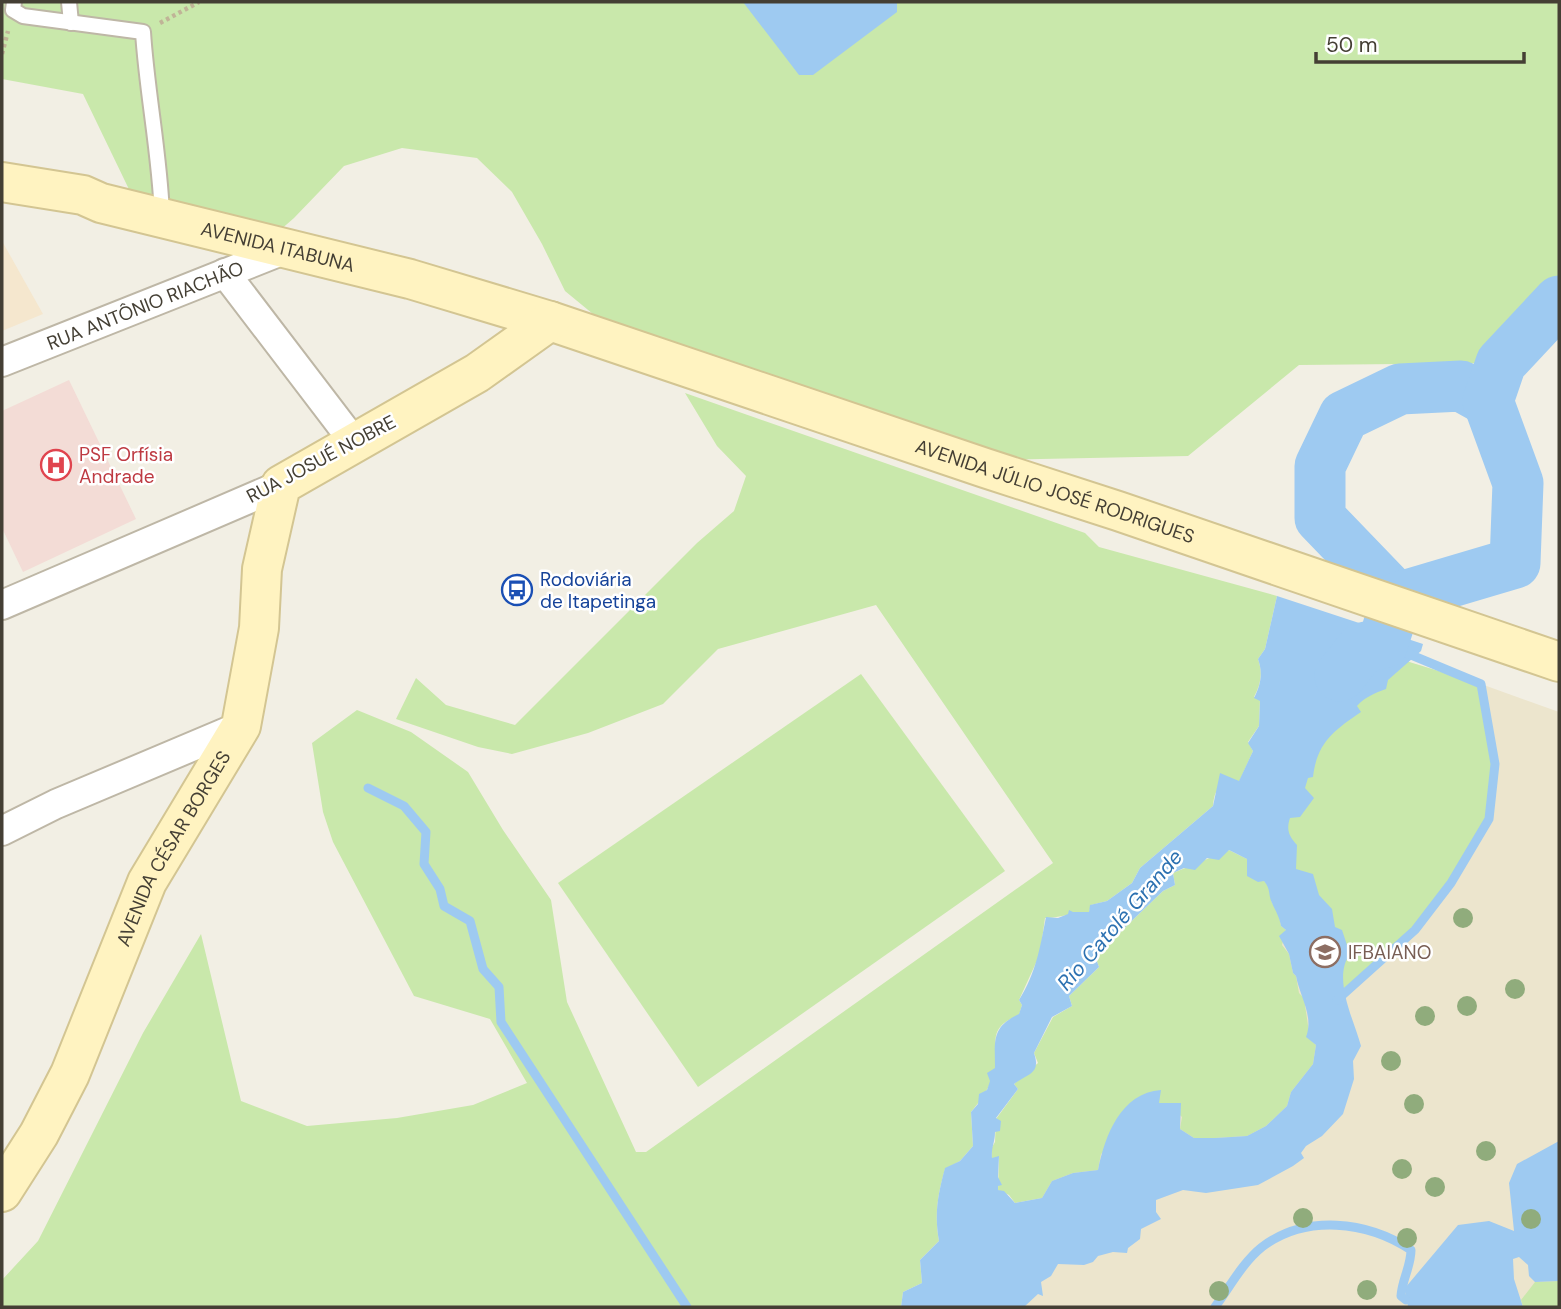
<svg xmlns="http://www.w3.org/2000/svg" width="1561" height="1309" font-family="'DM Sans',sans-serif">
	<rect width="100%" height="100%" fill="#f2efe4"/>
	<polygon fill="#f5e7ce" points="2,241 43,314 2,331"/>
	<polygon fill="#ece5cd" points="1362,648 1481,684 1559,712 1559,1307 976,1307"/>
	<polygon fill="#f3dcd6" points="69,380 136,519 23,572 2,528 2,411"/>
	<g fill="#c9e8ab">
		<polygon points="2,2 1559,2 1559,301 1501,363 1299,365 1188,456 986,460 627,342 565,291 542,244 512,192 477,158 402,148 344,166 294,218 271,238 138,208 83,94 2,79"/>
		<path d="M685,393L1085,533L1099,547L1277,596L1265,649L1258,659C1263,673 1261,684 1254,697L1260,700L1259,726L1248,742L1253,751L1239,782C1220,787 1215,785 1213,806L1140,868L1132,883L1107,901L1091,905L1089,912C1074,912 1061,918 1045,918L1040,954L1019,1000L1022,1005L1019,1015C984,1029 1000,1044 995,1069C991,1086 982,1099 971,1112L973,1146L960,1161L945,1169C938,1194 934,1214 939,1241L920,1260L922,1283L903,1292L901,1307H2V1280L38,1241L143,1033L201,934L241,1101L307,1126L397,1118L473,1105L527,1083L490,1019L414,996L333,842L323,812L312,743L357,710L411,732L468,772L503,830L551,900L567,1002L636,1152H646L1053,863L876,605L718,649L663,704L588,733L512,754L478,747L396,719L416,678L446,705L515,725L697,543L734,511L746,476L717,446Z"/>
		<polygon points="1393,657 1481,684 1494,759 1489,819 1451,883 1415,930 1332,1004 1280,836 1281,755"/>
		<polygon points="861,674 1005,871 698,1087 558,883"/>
		<polygon points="1229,850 1247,859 1269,887 1272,903 1278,911 1281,926 1286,930 1282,945 1289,954 1293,973 1296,976 1299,993 1304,998 1310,1039 1316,1045 1313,1064 1291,1092 1287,1106 1266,1126 1247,1136 1215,1138 1194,1138 1180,1129 1182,1117 1168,1104 1158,1103 1101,1154 1098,1170 1073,1173 1052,1181 1042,1198 1015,1203 1009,1195 998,1190 999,1157 992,1159 991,1149 995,1142 996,1119 1018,1089 1014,1084 1038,1063 1034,1053 1053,1017 1072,1006 1069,996 1099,967 1095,956 1163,891 1175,885 1173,873"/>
		<polygon points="1559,1281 1559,1307 1523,1307 1521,1300 1535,1282"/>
	</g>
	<g fill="#9ecaf1" fill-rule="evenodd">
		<polygon points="743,2 897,2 897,12 813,75 799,75"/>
		<path d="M1277,596L1423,644L1421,651L1388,680L1386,689C1375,693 1365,697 1357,706L1361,712C1333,731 1317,743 1313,777L1308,778L1305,788L1314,798L1300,817L1290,818C1286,830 1289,836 1297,845L1296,869L1313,874L1319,895L1332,909L1335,927L1342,930L1350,954C1332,978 1354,1020 1361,1046L1353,1061L1354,1079L1343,1114L1322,1136L1306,1146L1301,1153L1304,1158L1293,1166L1258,1185L1206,1193L1183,1190L1156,1200V1212L1161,1219L1141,1229L1140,1239L1128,1248L1127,1253L1113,1252L1098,1256L1093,1262L1084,1265L1058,1264L1051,1276L1041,1282L1043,1296L1038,1294L1024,1307H901L903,1292L922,1283L920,1260L939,1241C934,1214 938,1194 945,1168L960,1161L973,1146L971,1112L978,1104L979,1094L987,1090L990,1081L987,1073L995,1068C995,1041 991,1027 1019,1014L1022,1005L1019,1000C1036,973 1040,948 1046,917L1058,918L1068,914L1069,910L1073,912H1089L1090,905L1107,901L1132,883L1140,868L1213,806L1220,773L1239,781L1253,751L1248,743L1259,726L1260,701L1254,698C1261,684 1263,673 1258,659L1265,649ZM1229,850L1247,859V876L1258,882L1264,881C1271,889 1268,895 1272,903C1276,912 1279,916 1281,926L1286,930L1279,936L1289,954L1293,973L1296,976C1300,997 1314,1016 1306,1037L1316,1045L1313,1064L1291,1092L1287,1106L1266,1126L1247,1136L1215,1138H1194L1180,1129L1181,1103H1159L1161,1090C1121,1093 1105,1135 1098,1170L1073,1173L1052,1181L1042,1198L1015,1203L1004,1191L998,1190V1186L1002,1185L998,1177L999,1156L992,1158C991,1148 995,1142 995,1132L1000,1131L1001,1121L996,1118L1018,1089L1014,1084C1029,1073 1041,1074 1034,1053L1052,1017L1072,1006L1069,996L1099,967L1095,956L1163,891L1175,885L1173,873L1184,868L1195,870L1207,858L1219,860Z"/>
		<polygon points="1559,1141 1559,1281 1535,1282 1529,1276 1528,1265 1519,1257 1513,1259 1514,1279 1523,1307 1408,1307 1405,1288 1458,1225 1489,1221 1514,1231 1509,1183 1517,1164"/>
	</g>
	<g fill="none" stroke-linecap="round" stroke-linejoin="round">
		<g stroke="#9ecaf1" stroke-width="9">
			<polyline points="368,788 404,806 426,832 424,864 440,889 444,906 470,921 483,969 499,987 501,1022 687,1307"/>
			<polyline points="1337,1000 1415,930 1451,883 1489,819 1495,764 1481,684 1404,652"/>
			<path d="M1215,1307C1229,1288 1243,1262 1262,1247C1306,1214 1367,1221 1411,1250C1411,1266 1402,1280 1401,1296L1406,1300"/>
		</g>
		<g stroke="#9ecaf1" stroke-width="51">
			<polyline points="1397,598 1320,518 1320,466 1344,416 1400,389 1461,386 1488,401"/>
			<polyline points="1340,676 1362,648 1383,643 1397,598 1515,563 1518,483 1488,401 1501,363 1559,301"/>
		</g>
		<g stroke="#beb7a6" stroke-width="18">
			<g id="lane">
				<path d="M14,2L13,10L23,16L143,32C147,94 160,155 162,216"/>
				<polyline points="69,2 71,23"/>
			</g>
		</g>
		<g stroke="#beb7a6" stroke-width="32">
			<g id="street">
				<polyline points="225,273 354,442"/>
				<path id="s1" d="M2,362L289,248"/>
				<polyline points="2,605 281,485"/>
				<polyline points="2,831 56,804 241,726"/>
			</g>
		</g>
		<g stroke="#d3c592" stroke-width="42">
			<g id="secondary">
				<path id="s2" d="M2,182L83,195L101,203L410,279L550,321L985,468L1118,511L1559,662"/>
				<path id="s3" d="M2,1192L39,1134L70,1074L147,882L241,726L259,628L262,569L281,485L477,373L550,321"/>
			</g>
		</g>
		<g stroke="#c0b497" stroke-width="4.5" stroke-dasharray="3.5 3.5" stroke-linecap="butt">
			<polyline points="160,23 199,2"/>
			<polyline points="2,54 8,31"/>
		</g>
		<use href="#lane" stroke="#fff" stroke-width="14"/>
		<use href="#street" stroke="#fff" stroke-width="28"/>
		<use href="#secondary" stroke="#fff3c1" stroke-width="38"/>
	</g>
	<g fill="#90ac7c">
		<circle cx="1463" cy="918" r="10"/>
		<circle cx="1515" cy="989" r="10"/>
		<circle cx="1467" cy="1006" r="10"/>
		<circle cx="1425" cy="1016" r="10"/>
		<circle cx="1391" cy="1061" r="10"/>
		<circle cx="1414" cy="1104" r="10"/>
		<circle cx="1486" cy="1151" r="10"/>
		<circle cx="1402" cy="1169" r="10"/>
		<circle cx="1435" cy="1187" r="10"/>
		<circle cx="1303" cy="1218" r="10"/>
		<circle cx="1531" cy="1219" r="10"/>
		<circle cx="1407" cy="1238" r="10"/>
		<circle cx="1367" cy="1290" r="10"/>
		<circle cx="1219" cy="1291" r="10"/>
	</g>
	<defs>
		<g id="hospital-ring" transform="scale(1.575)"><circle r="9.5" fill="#fff" stroke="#e0444e" stroke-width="1.5"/><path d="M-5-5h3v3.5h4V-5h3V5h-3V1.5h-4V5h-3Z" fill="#e0444e"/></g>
		<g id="bus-ring" transform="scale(1.575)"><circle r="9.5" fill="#fff" stroke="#1a4fb4" stroke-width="1.5"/><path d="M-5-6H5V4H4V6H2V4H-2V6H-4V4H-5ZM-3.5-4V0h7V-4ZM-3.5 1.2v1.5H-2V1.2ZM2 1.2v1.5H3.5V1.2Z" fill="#1a4fb4"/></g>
		<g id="school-ring" transform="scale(1.575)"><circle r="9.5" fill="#fff" stroke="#8d6e63" stroke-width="1.5"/><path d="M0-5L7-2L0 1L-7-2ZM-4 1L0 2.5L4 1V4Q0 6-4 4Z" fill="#8d6e63"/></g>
	</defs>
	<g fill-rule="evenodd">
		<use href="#hospital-ring" x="56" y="465"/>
		<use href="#bus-ring" x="517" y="590"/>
		<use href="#school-ring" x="1325" y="952"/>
	</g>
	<g text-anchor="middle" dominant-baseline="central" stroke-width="5" stroke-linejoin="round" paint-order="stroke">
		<g font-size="19" fill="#443f34" stroke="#fff">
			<text stroke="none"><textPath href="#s2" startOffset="284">AVENIDA ITABUNA</textPath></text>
			<text stroke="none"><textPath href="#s1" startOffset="154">RUA ANTÔNIO RIACHÃO</textPath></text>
			<text transform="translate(321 459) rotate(-28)">RUA JOSUÉ NOBRE</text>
			<text stroke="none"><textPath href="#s2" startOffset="1099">AVENIDA JÚLIO JOSÉ RODRIGUES</textPath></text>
			<text stroke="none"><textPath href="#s3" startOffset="385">AVENIDA CÉSAR BORGES</textPath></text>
		</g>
		<g font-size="19" fill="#be3a42" stroke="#fff" text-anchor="start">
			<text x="79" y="454">PSF Orfísia<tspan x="79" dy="22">Andrade</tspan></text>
		</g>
		<g font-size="19" fill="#164399" stroke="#fff" text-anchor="start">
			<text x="540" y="579">Rodoviária<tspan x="540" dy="22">de Itapetinga</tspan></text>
		</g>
		<g font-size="19" fill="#785e54" stroke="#fff" text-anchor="start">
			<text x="1348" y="952">IFBAIANO</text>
		</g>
		<g font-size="21" font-style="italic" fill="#2c71b1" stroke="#fff">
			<text transform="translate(1120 920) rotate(-49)">Rio Catolé Grande</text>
		</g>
	</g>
	<rect width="1561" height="1309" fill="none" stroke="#443f34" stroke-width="7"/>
	<path d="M1316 52v10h208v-10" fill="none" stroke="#443f34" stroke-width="3.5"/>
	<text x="1326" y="52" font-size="21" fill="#443f34" stroke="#ffffff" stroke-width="5" paint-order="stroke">50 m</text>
</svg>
